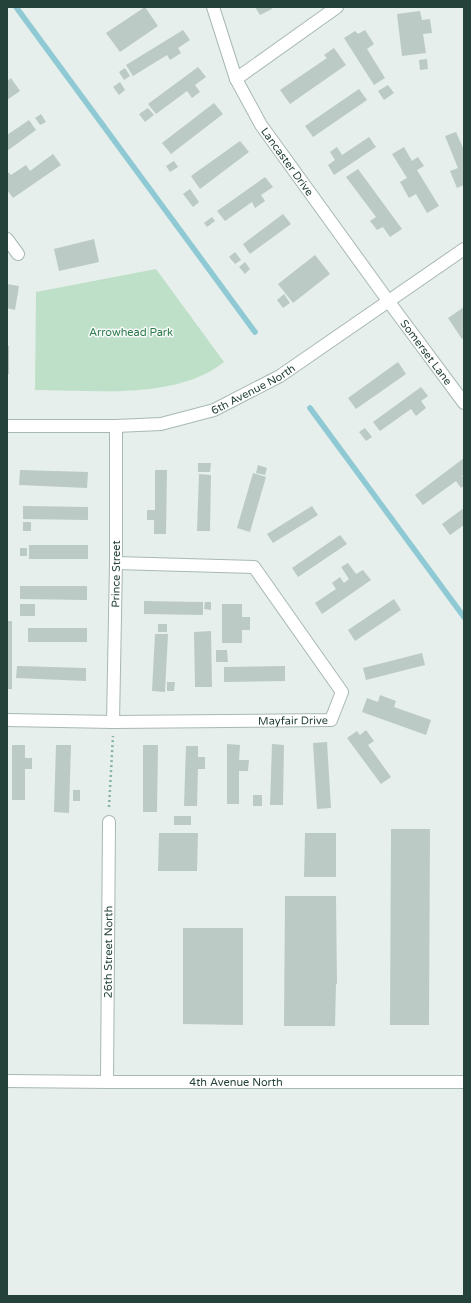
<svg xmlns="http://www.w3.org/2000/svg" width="471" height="1303" font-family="'Varela Round',sans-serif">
	<rect width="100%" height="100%" fill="#e6efeb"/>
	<path fill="#bfe0c8" d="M156,269L224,362C218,366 212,371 205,374C155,398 89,390 35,390L36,292Z"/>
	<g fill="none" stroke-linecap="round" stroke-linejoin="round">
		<g stroke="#8ec9d4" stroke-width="5.5">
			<polyline points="16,7 255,332"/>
			<polyline points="310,408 464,617"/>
		</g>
	</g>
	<g fill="#bbcac4">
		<polygon points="145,7 158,26 120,52 106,33"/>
		<polygon points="255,7 271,7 272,9 260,15"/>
		<polygon points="420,11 422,20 430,19 432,33 423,34 426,53 402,56 397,14"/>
		<polygon points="183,30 190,40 178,48 181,53 170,60 167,55 133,76 126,65"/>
		<polygon points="365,30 374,44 367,49 385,78 374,85 344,38 355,31 358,34"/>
		<polygon points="334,48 346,65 290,104 280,90 327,58 324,55"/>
		<polygon points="427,59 428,69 420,70 419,60"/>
		<polygon points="198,67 206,77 195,85 200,92 192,98 187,91 156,114 148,104"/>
		<polygon points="125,68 130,76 124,80 119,72"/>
		<polygon points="11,78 20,91 7,100 7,81"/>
		<polygon points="120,82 125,90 119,95 113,87"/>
		<polygon points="388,85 394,93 384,100 378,91"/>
		<polygon points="359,89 367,100 313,137 305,126"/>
		<polygon points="214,103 223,114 171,154 162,143"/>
		<polygon points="148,108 154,115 145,122 139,114"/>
		<polygon points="41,114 46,122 40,125 35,118"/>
		<polygon points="29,120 36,130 7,151 7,135"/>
		<polygon points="456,132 464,150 464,185 457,188 450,171 458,168 445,136"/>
		<polygon points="369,137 376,147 334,175 328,165 335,160 330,152 337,147 342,155"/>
		<polygon points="240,141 249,152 200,189 191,176"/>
		<polygon points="404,147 412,161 418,157 424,166 417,170 439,206 427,213 416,194 409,198 400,182 407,178 392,154"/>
		<polygon points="53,154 61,165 13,198 7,190 8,186 7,184 7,173 8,172 11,175 26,165 30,171"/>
		<polygon points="174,161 178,167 170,172 166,166"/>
		<polygon points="358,169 402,229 390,237 383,227 377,230 370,221 376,217 346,177"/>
		<polygon points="265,177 273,187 261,195 265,201 255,208 252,202 225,221 217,211"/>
		<polygon points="190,189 199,202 193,207 183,194"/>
		<polygon points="283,214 291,224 250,254 243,244"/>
		<polygon points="212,217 215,221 207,227 204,223"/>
		<polygon points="94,239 99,262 59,271 54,249"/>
		<polygon points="235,252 241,260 235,264 229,257"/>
		<polygon points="315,255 330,274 293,303 278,284"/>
		<polygon points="245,262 250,269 245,274 239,267"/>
		<polygon points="7,284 19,286 15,310 7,308"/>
		<polygon points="284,294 290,303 283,308 277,300"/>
		<polygon points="464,307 464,338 462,339 448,318"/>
		<rect x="7" y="346" width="2" height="28"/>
		<polygon points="398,362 406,374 356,409 348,398"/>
		<polygon points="421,387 428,396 421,401 426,408 416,416 411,409 380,431 373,422"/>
		<polygon points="365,428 372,437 366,441 359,432"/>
		<polygon points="464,458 464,474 462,476 464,478 464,485 461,488 456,481 423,505 415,495"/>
		<polygon points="198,463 211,463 210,472 198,472"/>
		<polygon points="258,465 267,468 265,475 256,473"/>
		<polygon points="20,470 88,472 87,488 19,485"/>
		<polygon points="155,470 167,470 166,534 154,534 154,520 147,520 147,510 155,510"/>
		<polygon points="253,473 266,477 250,532 237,528"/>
		<polygon points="199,474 211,475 210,531 197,531"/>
		<polygon points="23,506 88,507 88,520 23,519"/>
		<polygon points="312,506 318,515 273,543 267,534"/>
		<polygon points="464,508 464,525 450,535 442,524"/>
		<rect x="23" y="522" width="8" height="9"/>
		<polygon points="340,535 347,544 298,577 292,568"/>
		<rect x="29" y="545" width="59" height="14"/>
		<rect x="20" y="548" width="7" height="8"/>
		<polygon points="348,563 356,574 363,570 371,580 322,614 315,603 336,589 332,583 340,577 344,583 349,579 341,567"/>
		<polygon points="20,586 87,586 87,600 20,599"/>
		<polygon points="394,599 401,610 355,641 348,630"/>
		<polygon points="144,601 203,602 203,615 144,614"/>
		<polygon points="205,602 211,602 211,610 204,609"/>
		<rect x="20" y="604" width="15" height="12"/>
		<polygon points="222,604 242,604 242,617 250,617 250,630 242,630 242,643 222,643"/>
		<rect x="7" y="621" width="5" height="68"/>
		<rect x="158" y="624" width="9" height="8"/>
		<rect x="28" y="628" width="59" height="14"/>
		<polygon points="211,631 212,687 195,687 194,632"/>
		<polygon points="155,634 168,634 165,692 152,691"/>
		<polygon points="216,650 227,650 228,662 216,662"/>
		<polygon points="422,653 425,665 366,680 363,668"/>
		<polygon points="17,666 86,668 86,681 16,678"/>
		<polygon points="285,666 285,681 224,682 224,667"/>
		<polygon points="167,682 175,682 174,691 167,691"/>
		<polygon points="380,695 396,701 394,707 431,720 426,735 362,712 367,698 378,702"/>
		<polygon points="366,730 374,741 368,745 391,777 381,784 347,738 357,731 360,735"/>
		<polygon points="327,742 331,808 317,809 313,743"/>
		<polygon points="227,744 240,745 239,760 249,760 248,771 239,771 239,804 227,804"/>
		<polygon points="272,744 284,745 283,805 270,805"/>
		<polygon points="12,745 25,745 25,758 32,758 32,769 25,769 25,800 12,800"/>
		<polygon points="56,745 71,745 69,813 54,812"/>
		<polygon points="143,745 158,745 157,812 143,812"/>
		<polygon points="186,746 198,746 198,757 205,757 205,769 198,769 197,806 184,806"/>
		<rect x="73" y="790" width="7" height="11"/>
		<rect x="253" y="795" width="9" height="11"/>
		<rect x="174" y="816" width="17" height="9"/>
		<polygon points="391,829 430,829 429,1025 390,1025"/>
		<polygon points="159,833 198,833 197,871 158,871"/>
		<polygon points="305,833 336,833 336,877 304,877"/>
		<polygon points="285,896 336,896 337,984 336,984 335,1026 284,1026"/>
		<polygon points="183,928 243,928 243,1025 183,1024"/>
	</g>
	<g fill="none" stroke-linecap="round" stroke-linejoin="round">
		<g stroke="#a8b8b2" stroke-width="14">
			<g id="street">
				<path id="s1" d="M213,7L236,79L261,125L389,302L464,403"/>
				<polyline points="236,79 337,7"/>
				<polyline points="7,239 18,254"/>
				<path id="s2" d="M7,426H116L161,424L214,410L280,376L464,249"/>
				<path id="s3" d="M7,720L113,722L331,720L342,692L254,567L116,563"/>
				<path id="s4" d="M113,722L116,563V426"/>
				<path id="s5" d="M7,1081L107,1082H464"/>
				<path id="s6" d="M107,1082L109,822"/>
			</g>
		</g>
		<polyline stroke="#86b3a5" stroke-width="2.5" stroke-dasharray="2 3" stroke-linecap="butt" points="109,807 113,736"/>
		<use href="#street" stroke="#fff" stroke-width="12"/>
	</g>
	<g text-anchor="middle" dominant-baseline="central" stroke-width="3" stroke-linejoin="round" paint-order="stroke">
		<g font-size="11" fill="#24423a" stroke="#f7fbf9">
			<text stroke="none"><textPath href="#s1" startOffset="173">Lancaster Drive</textPath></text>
			<text stroke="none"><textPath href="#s1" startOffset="409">Somerset Lane</textPath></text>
			<text stroke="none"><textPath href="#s2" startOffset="253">6th Avenue North</textPath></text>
			<text stroke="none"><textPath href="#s4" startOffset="148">Prince Street</textPath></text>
			<text stroke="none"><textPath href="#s3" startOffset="286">Mayfair Drive</textPath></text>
			<text stroke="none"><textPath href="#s6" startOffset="130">26th Street North</textPath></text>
			<text stroke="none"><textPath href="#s5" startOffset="229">4th Avenue North</textPath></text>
		</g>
		<g font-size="11" fill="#2d7a4b" stroke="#f7fbf9">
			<text x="131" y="332">Arrowhead Park</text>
		</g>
	</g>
	<rect width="471" height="1303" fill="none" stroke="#24423a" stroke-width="16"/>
</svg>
